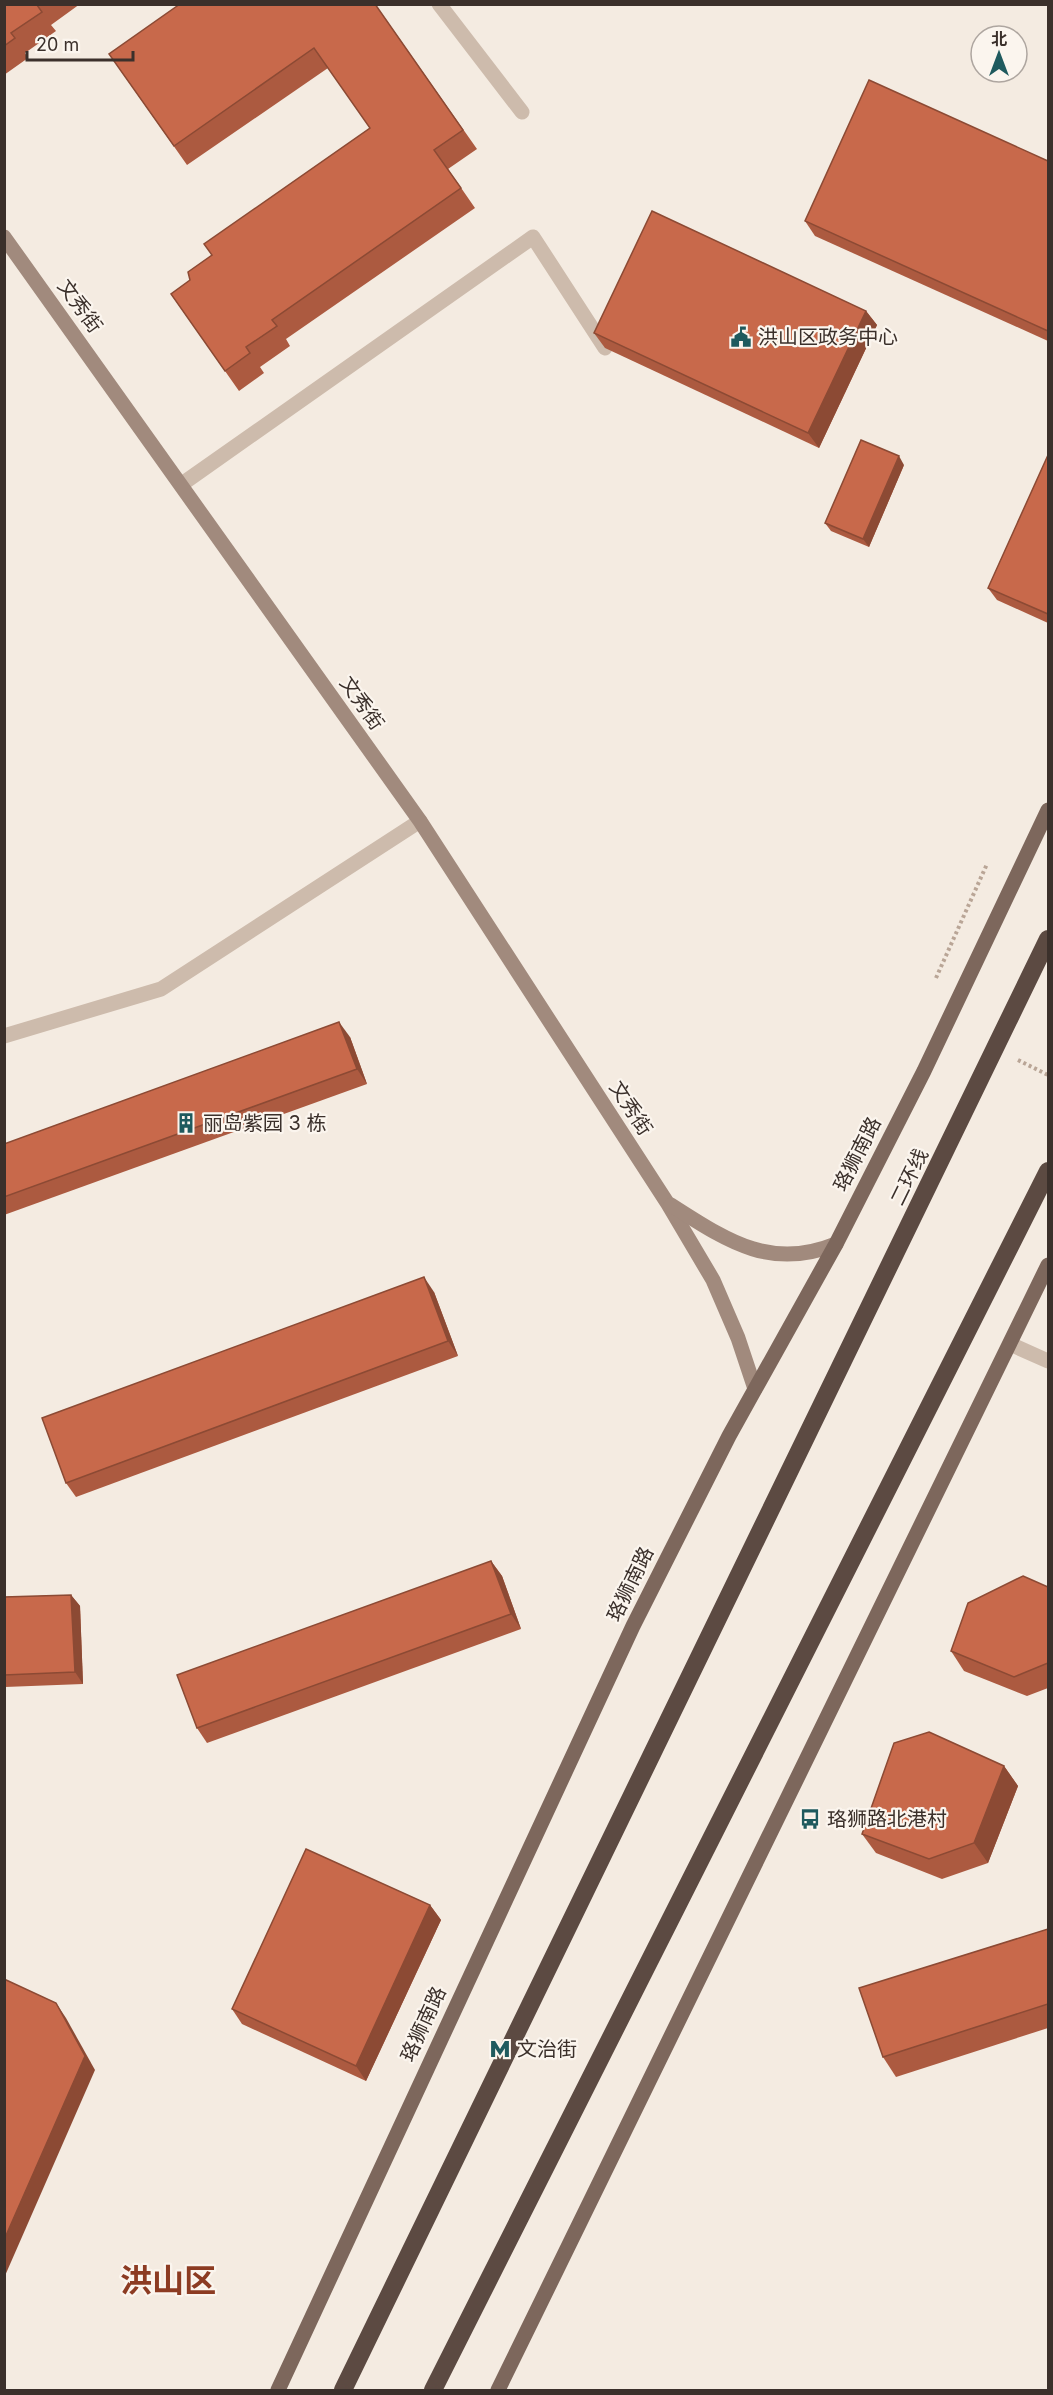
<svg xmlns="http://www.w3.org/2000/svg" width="1053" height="2395" font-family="Inter,'Noto Sans SC',sans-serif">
	<rect width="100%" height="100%" fill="#f4ebe1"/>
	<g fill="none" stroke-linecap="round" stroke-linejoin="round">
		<g stroke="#b9a596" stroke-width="4" stroke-dasharray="3 3" stroke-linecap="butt">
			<polyline points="936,978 987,864"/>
			<polyline points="1018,1060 1048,1075"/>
		</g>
		<g stroke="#cdbbac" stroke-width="15">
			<polyline points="439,4 522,112"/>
			<polyline points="182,484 533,237 605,348"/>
			<polyline points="4,1036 161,989 420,821"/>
			<polyline points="1010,1344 1048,1361"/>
		</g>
		<g stroke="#a18a7d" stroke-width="15">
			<polyline points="4,237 420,821 668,1204 713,1280 738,1338 755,1389"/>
			<path d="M671,1205C726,1240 770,1271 836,1244"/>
		</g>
		<g stroke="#7d675c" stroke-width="15">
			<polyline points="278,2390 633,1626 729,1436 836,1244 924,1071 1048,810"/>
			<polyline points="498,2390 1048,1265"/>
		</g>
		<g stroke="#5c4a42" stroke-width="18">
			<polyline points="343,2390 1048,939"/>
			<polyline points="433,2390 1048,1171"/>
		</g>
	</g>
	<g fill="#ac5a40">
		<polygon points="4,4 80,4 51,25 56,31 25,53 28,58 4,75"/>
		<polygon points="375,4 477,149 448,169 475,208 286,339 290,346 260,367 264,373 239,391 171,294 190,280 212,255 370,128 328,68 187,165 109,54"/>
		<polygon points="1048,161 1048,341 815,236 805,221"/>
		<polygon points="866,311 877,325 819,448 605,348 594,333"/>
		<polygon points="1048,455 1048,623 997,600 988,588"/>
		<polygon points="904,465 869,547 831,531 825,523"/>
		<polygon points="350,1037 367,1084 4,1215 4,1144"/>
		<polygon points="434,1292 458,1356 76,1497 66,1483"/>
		<polygon points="491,1561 502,1576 521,1629 207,1743 197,1728"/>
		<polygon points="1048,1587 1048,1688 1027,1696 964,1671 951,1651"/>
		<polygon points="71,1595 80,1606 83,1684 5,1687 4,1686 4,1597"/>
		<polygon points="1004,1766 1018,1786 988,1863 942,1879 876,1853 862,1834"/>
		<polygon points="430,1905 441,1920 366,2081 242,2024 232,2009"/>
		<polygon points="1048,1929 1048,2028 896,2077 883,2057"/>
	</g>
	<g fill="#8c4a34">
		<polygon points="866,311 877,325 819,448 808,433"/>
		<polygon points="899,456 904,465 869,547 863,539"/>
		<polygon points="339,1022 350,1037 367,1084 357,1069"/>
		<polygon points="424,1277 434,1292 458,1356 448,1341"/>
		<polygon points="491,1561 502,1576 521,1629 511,1614"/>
		<polygon points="71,1595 80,1606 83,1684 75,1672"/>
		<polygon points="1004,1766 1018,1786 988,1863 974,1843"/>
		<polygon points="430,1905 441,1920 366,2081 356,2066"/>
		<polygon points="56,2003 66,2018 95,2070 4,2278 4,2240"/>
	</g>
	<g fill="#c8694b" stroke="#8c4a34" stroke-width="1.5">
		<polygon points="4,4 38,4 37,5 42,12 11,33 15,38 4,46"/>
		<polygon points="180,4 375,4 463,130 434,150 461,188 272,320 277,326 246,347 250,353 225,371 171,294 190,280 188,272 212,255 204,244 370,128 314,48 174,146 109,54"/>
		<polygon points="869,80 1048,161 1048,331 805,221"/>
		<polygon points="652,211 866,311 808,433 594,333"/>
		<polygon points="861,440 899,456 863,539 825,523"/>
		<polygon points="1048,455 1048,614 988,588"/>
		<polygon points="339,1022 357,1069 4,1197 4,1144"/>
		<polygon points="424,1277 448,1341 66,1483 42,1418"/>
		<polygon points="491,1561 511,1614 197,1728 177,1675"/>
		<polygon points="1023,1576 1048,1587 1048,1663 1014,1677 951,1651 968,1603"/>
		<polygon points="71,1595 75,1672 4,1675 4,1597"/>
		<polygon points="929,1732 1004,1766 974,1843 929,1859 862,1834 894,1743"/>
		<polygon points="306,1849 430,1905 356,2066 232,2009"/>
		<polygon points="1048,1929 1048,2004 883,2057 859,1988"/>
		<polygon points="4,1979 56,2003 85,2056 4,2240"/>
	</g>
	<defs>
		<g id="civic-bare" transform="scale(1.62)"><path d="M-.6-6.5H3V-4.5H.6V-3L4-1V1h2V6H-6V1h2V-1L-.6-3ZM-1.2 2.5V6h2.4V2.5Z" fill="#1f5a5e" stroke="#fbf5ee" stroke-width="2.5" paint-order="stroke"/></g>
		<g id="building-bare" transform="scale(1.62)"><path d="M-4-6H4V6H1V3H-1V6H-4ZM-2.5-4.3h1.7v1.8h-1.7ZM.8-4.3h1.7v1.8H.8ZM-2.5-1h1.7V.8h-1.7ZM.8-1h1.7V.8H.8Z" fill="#1f5a5e" stroke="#fbf5ee" stroke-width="2.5" paint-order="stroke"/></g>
		<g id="bus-bare" transform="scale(1.62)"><path d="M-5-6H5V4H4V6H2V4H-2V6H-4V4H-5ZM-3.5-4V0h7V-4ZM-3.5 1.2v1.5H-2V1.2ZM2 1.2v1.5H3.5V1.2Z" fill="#1f5a5e" stroke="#fbf5ee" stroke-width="2.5" paint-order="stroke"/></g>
		<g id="metro-bare" transform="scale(1.62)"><path d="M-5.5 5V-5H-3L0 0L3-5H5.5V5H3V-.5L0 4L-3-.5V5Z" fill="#1f5a5e" stroke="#fbf5ee" stroke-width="2.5" paint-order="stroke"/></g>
	</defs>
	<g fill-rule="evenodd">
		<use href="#civic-bare" x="741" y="337"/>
		<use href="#building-bare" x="186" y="1123"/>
		<use href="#bus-bare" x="810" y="1819"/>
		<use href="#metro-bare" x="500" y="2049"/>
	</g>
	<g text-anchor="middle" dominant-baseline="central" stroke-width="4.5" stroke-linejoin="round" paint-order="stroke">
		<g font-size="20" fill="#3b302b" stroke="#fbf5ee">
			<text transform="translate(80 306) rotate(54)">文秀街</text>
			<text transform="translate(362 703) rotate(55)">文秀街</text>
			<text transform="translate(631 1108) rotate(57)">文秀街</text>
			<text transform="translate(857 1154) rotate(-63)">珞狮南路</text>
			<text transform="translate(909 1177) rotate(-64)">二环线</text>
			<text transform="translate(630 1584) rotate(-64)">珞狮南路</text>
			<text transform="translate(423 2024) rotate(-65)">珞狮南路</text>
		</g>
		<g font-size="20" fill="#3b302b" stroke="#fbf5ee" text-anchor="start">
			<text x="758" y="337">洪山区政务中心</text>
			<text x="203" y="1123">丽岛紫园 3 栋</text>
			<text x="827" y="1819">珞狮路北港村</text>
			<text x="517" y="2049">文治街</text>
		</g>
		<g font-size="32" font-weight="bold" fill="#8c3b22" stroke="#fbf5ee">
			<text x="168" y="2280">洪山区</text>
		</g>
	</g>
	<rect width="1053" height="2395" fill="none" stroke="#3b302b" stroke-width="12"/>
	<g transform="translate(999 54)"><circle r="28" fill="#fbf5ee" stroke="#aea6a0" stroke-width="1.5"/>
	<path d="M0-4.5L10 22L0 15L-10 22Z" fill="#1f5a5e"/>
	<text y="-9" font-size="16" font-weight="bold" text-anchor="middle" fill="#3b302b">北</text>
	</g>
	<path d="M27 51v9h106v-9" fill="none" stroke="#3b302b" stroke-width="3"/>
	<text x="36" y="51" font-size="18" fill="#3b302b" stroke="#fbf5ee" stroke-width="4.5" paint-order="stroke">20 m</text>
</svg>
